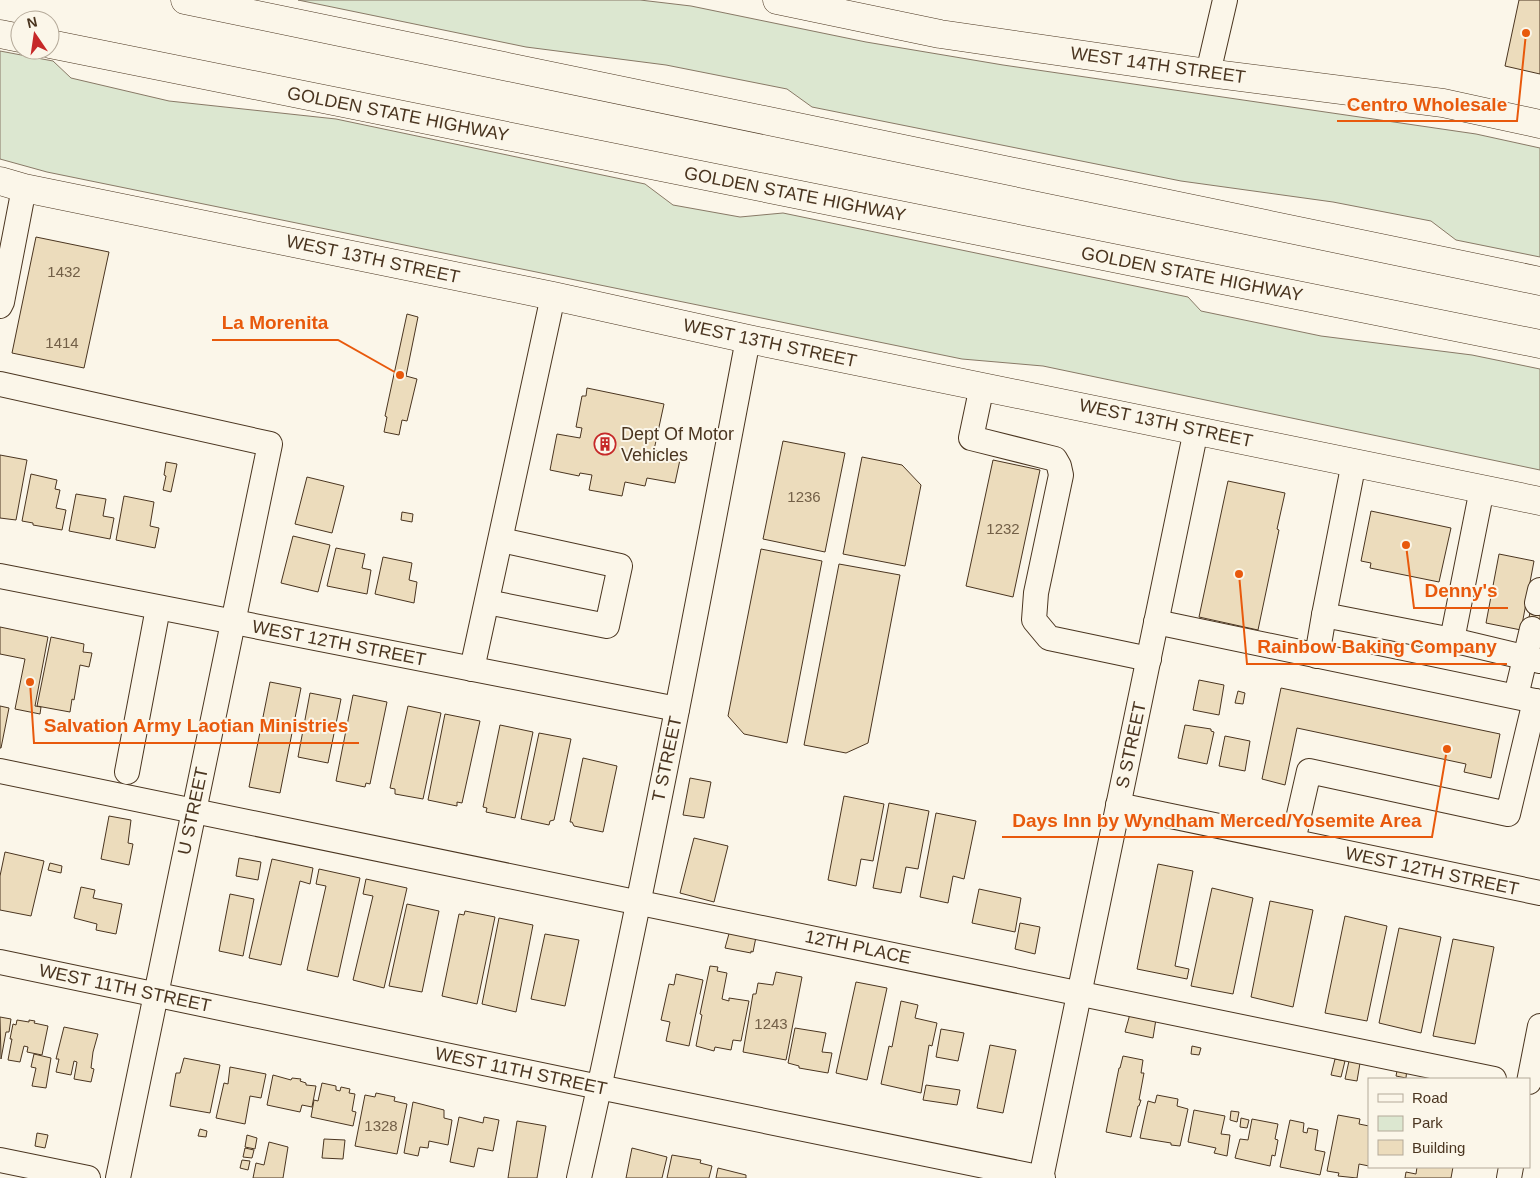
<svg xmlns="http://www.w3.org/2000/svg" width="1540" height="1178" font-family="Arial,sans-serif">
	<rect width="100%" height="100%" fill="#fbf6e9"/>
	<g fill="#dce7d0" stroke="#887966">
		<polygon points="298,0 640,0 691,6 866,42 1003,65 1476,134 1540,148 1540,257 1456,240 1431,221 1333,202 1181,181 812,107 787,89 666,65 526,47"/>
		<polygon points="0,51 53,61 71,78 169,101 336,119 645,184 673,205 740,217 783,213 1188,297 1201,311 1321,336 1472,355 1540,369 1540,470 1043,366 962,359 47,172 0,159"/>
	</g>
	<g fill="#ecdcbc" stroke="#4a3520">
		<polygon points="1519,0 1540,0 1540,74 1505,66"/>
		<polygon points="36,237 109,252 84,368 12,353"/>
		<polygon points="407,314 418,317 406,376 417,379 407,421 402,420 399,435 384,432 387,417 385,416"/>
		<polygon points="587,388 664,404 654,450 681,455 675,483 647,478 645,486 625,482 622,496 589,490 592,475 580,473 579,476 550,470 557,434 580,438 582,428 576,427 582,396 586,396"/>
		<polygon points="783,441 845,453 825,552 763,539"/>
		<polygon points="0,455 27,460 16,520 0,518"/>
		<polygon points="862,457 902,465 921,485 905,566 843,554"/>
		<polygon points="993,460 1040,470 1013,597 966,586"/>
		<polygon points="166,462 177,464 171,492 163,490 166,476 164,475"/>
		<polygon points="31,474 57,480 55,489 60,490 56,508 66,510 62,530 33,525 33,523 22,521"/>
		<polygon points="307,477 344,486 332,533 295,524"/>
		<polygon points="1228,481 1285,493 1277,529 1279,530 1258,630 1199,617"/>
		<polygon points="76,494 106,499 103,516 114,518 110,539 69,531"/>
		<polygon points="124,496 154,502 150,526 159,528 155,548 116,540"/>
		<polygon points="1371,511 1451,528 1439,582 1370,568 1371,563 1361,561"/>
		<polygon points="402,512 413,514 412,522 401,520"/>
		<polygon points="293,536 330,545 318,592 281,583"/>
		<polygon points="336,548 365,554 362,568 371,570 367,594 327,586"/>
		<polygon points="761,549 822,561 787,743 744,734 728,716"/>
		<polygon points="1499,554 1534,561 1521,630 1486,623"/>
		<polygon points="383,557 412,563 409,580 417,582 414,603 375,594"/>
		<polygon points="839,564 900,575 868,743 846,753 804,745"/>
		<polygon points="1532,602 1540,603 1540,631 1527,628"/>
		<polygon points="0,627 48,637 35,706 41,707 40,714 15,709 25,659 0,654"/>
		<polygon points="51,637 84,644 83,652 92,653 89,667 80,665 74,700 72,699 70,712 37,706"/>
		<polygon points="1199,680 1224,685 1219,715 1193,710"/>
		<polygon points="270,682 301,688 280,793 249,787"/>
		<polygon points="1281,688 1500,734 1491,778 1464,772 1466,764 1297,728 1285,785 1262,779"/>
		<polygon points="1238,691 1245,693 1243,704 1235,703"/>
		<polygon points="310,693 341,699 328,763 298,757"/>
		<polygon points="353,695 387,702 370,784 366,783 365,787 336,781"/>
		<polygon points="0,706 9,708 1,748 0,748"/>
		<polygon points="408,706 441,713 423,799 395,794 395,789 390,788"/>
		<polygon points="445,714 480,721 462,803 457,802 457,806 428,800"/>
		<polygon points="500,725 533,732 515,818 486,812 487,808 483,807"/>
		<polygon points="1185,725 1211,729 1211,731 1214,732 1207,764 1178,758"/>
		<polygon points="539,733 571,739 554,820 550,821 549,825 521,819"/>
		<polygon points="1225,736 1250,741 1245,771 1219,766"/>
		<polygon points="583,758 617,766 603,832 574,826 572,822 570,822"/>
		<polygon points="690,778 711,782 704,818 683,815"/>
		<polygon points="844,796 884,804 873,861 861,859 856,886 828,880"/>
		<polygon points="889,803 929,811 918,869 906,867 901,893 873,888"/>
		<polygon points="936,813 976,821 964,879 953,876 948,903 920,897"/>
		<polygon points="109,816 131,820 128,843 133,844 129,865 101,859"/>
		<polygon points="694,838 728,846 714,902 680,893"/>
		<polygon points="5,852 44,861 31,916 0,910 0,876"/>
		<polygon points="239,858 261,862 258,880 236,876"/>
		<polygon points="272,859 313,868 310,884 300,881 281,965 249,958"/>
		<polygon points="50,863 62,866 61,873 48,870"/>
		<polygon points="1158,864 1193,871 1175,966 1189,969 1187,979 1137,969"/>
		<polygon points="319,869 360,878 338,977 307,970 326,886 316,884"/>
		<polygon points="366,879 407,888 384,988 353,980 373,896 363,894"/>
		<polygon points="81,887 95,890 93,898 122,904 116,934 96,930 97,924 74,918"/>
		<polygon points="1212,888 1253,898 1233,994 1191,986"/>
		<polygon points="979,889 1021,898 1015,932 972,923"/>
		<polygon points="230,894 254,899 243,956 219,951"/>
		<polygon points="1270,901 1313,910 1293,1007 1251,997"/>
		<polygon points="407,904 439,911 422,992 389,986"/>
		<polygon points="465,911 495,917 477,1004 442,996 459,914 464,915"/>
		<polygon points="1345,916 1387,926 1367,1021 1325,1013"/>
		<polygon points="499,918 533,925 516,1012 482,1004"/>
		<polygon points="1020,923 1040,927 1035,954 1015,949"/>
		<polygon points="1399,928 1441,937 1421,1033 1379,1023"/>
		<polygon points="730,930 756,937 753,952 751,951 751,953 725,948"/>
		<polygon points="545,934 579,940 565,1006 531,999"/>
		<polygon points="1453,939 1494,947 1475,1044 1433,1036"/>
		<polygon points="710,966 718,967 717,971 727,973 722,999 729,1001 729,998 749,1001 741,1041 733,1040 731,1050 715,1047 714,1051 696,1046 702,1015 700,1014"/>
		<polygon points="776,972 802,977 786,1060 743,1052 753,994 756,994 758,983 773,985"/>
		<polygon points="676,974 703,980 689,1046 666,1041 670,1022 661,1020 669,984 674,985"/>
		<polygon points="856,982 887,988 867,1080 836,1073"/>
		<polygon points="901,1001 918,1005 915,1018 937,1023 932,1046 929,1045 921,1093 881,1084 889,1046 892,1047"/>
		<polygon points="1130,1014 1156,1019 1153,1038 1125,1032"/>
		<polygon points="0,1017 11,1019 9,1032 6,1032 1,1059"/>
		<polygon points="17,1020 29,1022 29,1020 35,1021 34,1023 48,1026 42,1055 27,1052 28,1047 24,1046 20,1062 8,1060 12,1039 10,1039 13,1024 16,1025"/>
		<polygon points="64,1027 98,1034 93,1052 91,1068 94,1069 91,1082 74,1079 77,1062 74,1061 71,1075 56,1072 59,1059 56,1059"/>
		<polygon points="795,1028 826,1033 822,1052 832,1053 828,1073 799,1068 799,1066 788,1063"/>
		<polygon points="941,1029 964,1033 958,1061 936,1057"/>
		<polygon points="990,1045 1016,1050 1003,1113 977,1108"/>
		<polygon points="1192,1046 1201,1048 1199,1055 1191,1054"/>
		<polygon points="34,1054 51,1058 46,1088 32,1086 36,1068 31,1067"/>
		<polygon points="1123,1056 1143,1060 1141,1073 1144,1073 1139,1100 1141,1100 1139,1106 1138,1106 1131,1137 1106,1132 1119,1068 1120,1068"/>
		<polygon points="184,1058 220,1065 210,1113 170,1106 176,1073 180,1073"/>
		<polygon points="1335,1059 1345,1061 1341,1077 1331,1075"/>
		<polygon points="1349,1061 1360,1063 1357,1081 1345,1079"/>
		<polygon points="1398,1066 1407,1067 1406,1078 1396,1076"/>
		<polygon points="230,1067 266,1074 261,1098 250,1096 245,1124 216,1118 224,1083 228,1084"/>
		<polygon points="273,1075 291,1080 292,1078 301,1079 300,1081 306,1083 306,1085 316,1086 312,1107 302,1105 300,1112 267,1105"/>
		<polygon points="322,1083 336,1086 336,1090 340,1091 341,1087 350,1089 349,1093 355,1094 352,1111 356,1112 353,1126 311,1117 314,1100 318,1101"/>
		<polygon points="926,1085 960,1090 957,1105 923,1100"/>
		<polygon points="376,1093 395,1097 394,1101 407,1104 397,1154 355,1146 365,1095 375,1097"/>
		<polygon points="1157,1095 1178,1099 1177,1106 1188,1109 1180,1146 1171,1145 1171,1143 1140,1138 1148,1101 1155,1103"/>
		<polygon points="413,1102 444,1110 444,1118 452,1120 448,1145 429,1141 428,1148 420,1147 418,1156 404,1153"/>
		<polygon points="1194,1110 1225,1116 1221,1134 1230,1135 1227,1156 1214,1153 1216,1148 1188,1142"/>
		<polygon points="1231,1111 1239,1112 1237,1122 1230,1120"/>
		<polygon points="1338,1115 1360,1119 1359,1124 1369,1126 1369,1166 1359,1164 1357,1178 1338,1176 1339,1173 1327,1171"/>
		<polygon points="459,1117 483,1123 484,1117 499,1120 493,1151 478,1148 474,1167 450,1162"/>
		<polygon points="1241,1118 1249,1120 1247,1128 1240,1127"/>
		<polygon points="1252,1119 1278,1124 1275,1139 1278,1140 1275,1156 1272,1155 1270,1166 1235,1158 1240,1139 1248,1140"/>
		<polygon points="1290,1120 1304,1123 1303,1132 1307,1133 1308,1128 1318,1130 1315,1150 1325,1152 1320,1175 1280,1167"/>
		<polygon points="517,1121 546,1126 537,1178 508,1178"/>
		<polygon points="200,1129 207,1131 206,1137 198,1136"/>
		<polygon points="37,1133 48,1135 45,1148 35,1146"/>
		<polygon points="247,1135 257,1138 255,1149 245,1147"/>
		<polygon points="324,1139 345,1140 343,1159 322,1158"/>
		<polygon points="269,1142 288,1147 283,1178 253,1178 256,1163 264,1165"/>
		<polygon points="245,1148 254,1150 252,1158 243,1157"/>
		<polygon points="632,1148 667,1157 662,1178 626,1178"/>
		<polygon points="672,1155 701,1160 700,1163 712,1166 709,1178 667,1178"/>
		<polygon points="242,1160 250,1161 248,1170 240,1168"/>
		<polygon points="1417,1167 1453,1167 1451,1178 1405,1178 1406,1172 1416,1174"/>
		<polygon points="718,1168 746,1175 746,1178 716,1178"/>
	</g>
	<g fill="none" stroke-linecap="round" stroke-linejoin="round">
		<g stroke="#4a3520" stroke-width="26">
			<g id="minor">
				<polyline points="1208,73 1225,0"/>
				<polyline points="0,306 2,302 24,188"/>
				<polyline points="0,384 270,444 118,1178"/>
				<polyline points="982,386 971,438 1055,459 1059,466 1061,475 1036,593 1034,620 1049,638 1149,659"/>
				<polyline points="1354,462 1324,615 1452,640 1482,489"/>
				<polyline points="0,576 677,709"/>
				<polyline points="487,602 607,626 620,566 501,540"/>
				<polyline points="1537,603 1540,590"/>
				<polyline points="1156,622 1540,702"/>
				<polyline points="1452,640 1540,661"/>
				<polyline points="1317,656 1324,615"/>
				<polyline points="472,669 553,296"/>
				<polyline points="1516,696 1532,629"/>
				<polyline points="0,771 1494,1079"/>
				<polyline points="127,772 158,608"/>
				<polyline points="1118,805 1540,893"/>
				<polyline points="1293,841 1309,771 1508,814 1535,701"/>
				<polyline points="0,962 599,1087 1043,1178"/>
				<polyline points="1529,1082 1540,1026"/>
				<polyline points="0,1160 88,1178"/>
				<path d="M579,1178C642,900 695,619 748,339"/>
				<polyline points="1041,1178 1196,430"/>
				<polyline points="1509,1178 1511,1167"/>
			</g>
		</g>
		<g stroke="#4a3520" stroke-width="29">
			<g id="major">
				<polyline points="777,0 940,34 1208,73 1443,103 1540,124"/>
				<polyline points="0,181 24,188 553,296 748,339 1540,501"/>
			</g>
		</g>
		<g stroke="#4a3520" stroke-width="29">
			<g id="highway">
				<polyline points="185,0 1540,281"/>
				<polyline points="0,34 20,38"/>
				<polyline points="50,44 1540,344"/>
			</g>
		</g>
		<use href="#minor" stroke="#fbf6e9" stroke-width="24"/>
		<use href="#major" stroke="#fbf6e9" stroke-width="28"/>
		<use href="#highway" stroke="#fbf6e9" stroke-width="28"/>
	</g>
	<defs>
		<g id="building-ring" transform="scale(1.125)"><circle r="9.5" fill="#fbf6e9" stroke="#c62828" stroke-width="1.5"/><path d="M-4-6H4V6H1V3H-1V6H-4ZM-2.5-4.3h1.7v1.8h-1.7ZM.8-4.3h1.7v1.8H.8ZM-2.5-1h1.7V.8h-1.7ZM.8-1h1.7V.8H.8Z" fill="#c62828"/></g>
	</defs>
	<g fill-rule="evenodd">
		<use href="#building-ring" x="605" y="444"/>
	</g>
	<g text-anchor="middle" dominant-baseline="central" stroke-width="4" stroke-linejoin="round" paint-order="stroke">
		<g font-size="15" fill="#725f47">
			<text x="64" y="271">1432</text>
			<text x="62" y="342">1414</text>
			<text x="804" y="496">1236</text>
			<text x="1003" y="528">1232</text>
			<text x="771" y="1023">1243</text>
			<text x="381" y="1125">1328</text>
		</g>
		<g font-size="18" fill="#4a3520" stroke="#fbf6e9">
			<text transform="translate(1158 65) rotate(8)">WEST 14TH STREET</text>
			<text transform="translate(398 114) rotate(11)">GOLDEN STATE HIGHWAY</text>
			<text transform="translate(795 194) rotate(11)">GOLDEN STATE HIGHWAY</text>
			<text transform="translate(373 259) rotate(12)">WEST 13TH STREET</text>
			<text transform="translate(1192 274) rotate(11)">GOLDEN STATE HIGHWAY</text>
			<text transform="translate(770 343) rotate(12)">WEST 13TH STREET</text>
			<text transform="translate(1166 423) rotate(12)">WEST 13TH STREET</text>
			<text transform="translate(339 643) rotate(11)">WEST 12TH STREET</text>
			<text transform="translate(1131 745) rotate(-78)">S STREET</text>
			<text transform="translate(667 759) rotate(-78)">T STREET</text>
			<text transform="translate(193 811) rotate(-78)">U STREET</text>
			<text transform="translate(1432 871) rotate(12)">WEST 12TH STREET</text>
			<text transform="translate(858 947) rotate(12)">12TH PLACE</text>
			<text transform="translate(125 988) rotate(12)">WEST 11TH STREET</text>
			<text transform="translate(521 1071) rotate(12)">WEST 11TH STREET</text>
		</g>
		<g font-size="18" fill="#4a3520" stroke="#fbf6e9" text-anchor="start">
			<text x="621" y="434">Dept Of Motor<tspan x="621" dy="21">Vehicles</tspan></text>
		</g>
	</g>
	<path fill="none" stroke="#e8590c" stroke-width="2" d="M1526 33L1517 121H1337M400 375L338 340H212M1406 545L1414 608H1508M1239 574L1247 664H1507M30 682L34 743H359M1447 749L1432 837H1002"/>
	<g fill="#e8590c" stroke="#fbf6e9" stroke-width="2">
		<circle cx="1526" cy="33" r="5"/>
		<circle cx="400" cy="375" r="5"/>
		<circle cx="1406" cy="545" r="5"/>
		<circle cx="1239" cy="574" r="5"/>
		<circle cx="30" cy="682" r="5"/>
		<circle cx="1447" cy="749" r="5"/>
	</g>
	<g font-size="19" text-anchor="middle" font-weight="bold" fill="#e8590c" stroke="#fbf6e9" stroke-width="4" stroke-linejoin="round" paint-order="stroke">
		<text x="1427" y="111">Centro Wholesale</text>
		<text x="275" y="329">La Morenita</text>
		<text x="1461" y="597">Denny's</text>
		<text x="1377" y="653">Rainbow Baking Company</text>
		<text x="196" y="732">Salvation Army Laotian Ministries</text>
		<text x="1217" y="827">Days Inn by Wyndham Merced/Yosemite Area</text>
	</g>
	<rect x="1368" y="1078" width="162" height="90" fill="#fbf6e9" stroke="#b4a999"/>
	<rect x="1378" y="1094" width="25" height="8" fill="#fbf6e9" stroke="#b4a999"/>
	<text x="1412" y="1103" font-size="15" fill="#4a3520">Road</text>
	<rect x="1378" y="1116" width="25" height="15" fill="#dce7d0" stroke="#b4a999"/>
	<text x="1412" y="1128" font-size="15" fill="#4a3520">Park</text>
	<rect x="1378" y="1140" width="25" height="15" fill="#ecdcbc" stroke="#b4a999"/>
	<text x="1412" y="1153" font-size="15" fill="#4a3520">Building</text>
	<g transform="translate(35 35) rotate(347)"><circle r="24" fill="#fbf6e9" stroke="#b4a999"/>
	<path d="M0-4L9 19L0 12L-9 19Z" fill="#c62828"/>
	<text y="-8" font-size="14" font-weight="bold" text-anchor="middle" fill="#4a3520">N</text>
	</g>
</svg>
